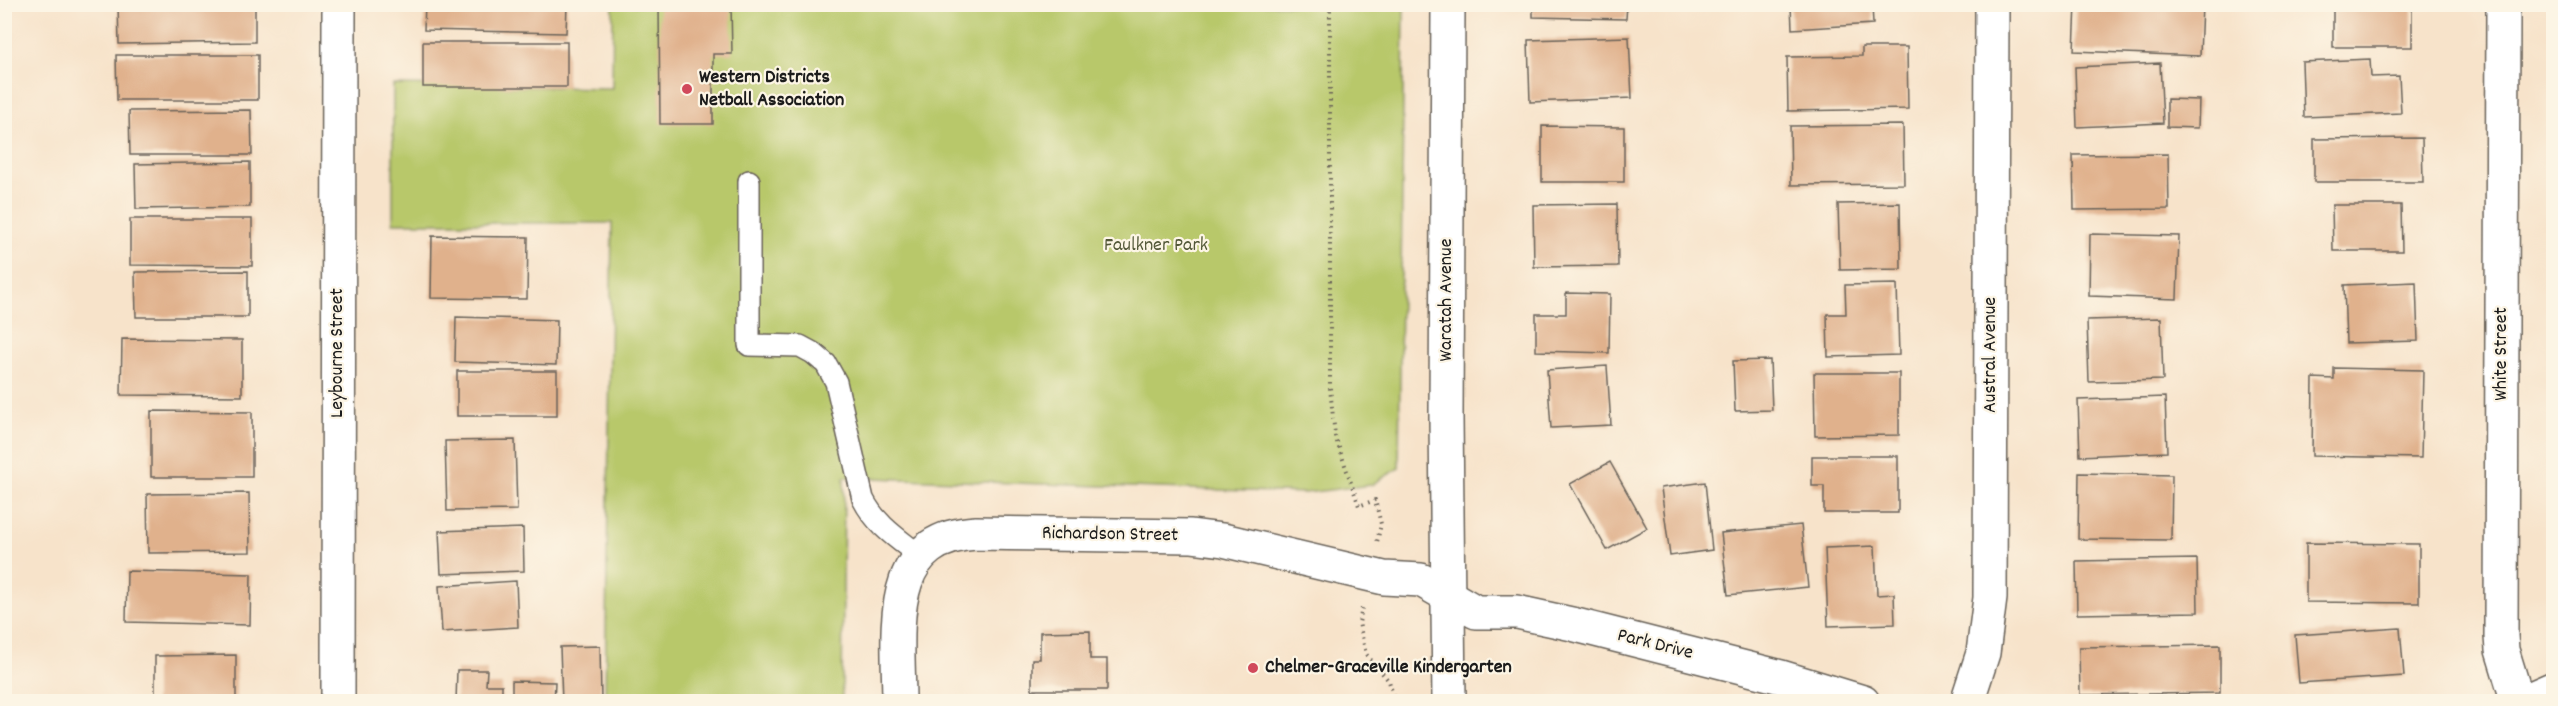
<svg xmlns="http://www.w3.org/2000/svg" width="2558" height="706" font-family="Dekko,sans-serif">
	<rect width="100%" height="100%" fill="#fcf5e5"/>
	<filter id="ink" filterUnits="userSpaceOnUse"><feTurbulence type="fractalNoise" baseFrequency=".0167" numOctaves="2"/><feDisplacementMap in="SourceGraphic" scale="12" xChannelSelector="R" yChannelSelector="G"/><feConvolveMatrix kernelMatrix="1 2 1 2 8 2 1 2 1" color-interpolation-filters="sRGB"/></filter>
	<filter id="wash" filterUnits="userSpaceOnUse"><feTurbulence type="fractalNoise" baseFrequency=".008" numOctaves="4" result="noise"/><feDisplacementMap in="SourceGraphic" scale="24" xChannelSelector="R" yChannelSelector="G"/><feGaussianBlur stdDeviation="1.35" result="paint"/><feColorMatrix in="noise" values="0 0 0 0 0 0 0 0 0 0 0 0 0 0 0 0 0 1.4 0 .05"/><feComposite in="paint" operator="in"/></filter>
	<g filter="url(#wash)">
		<rect width="100%" height="100%" fill="#f7e3ca"/>
		<polygon fill="#b8c86b" stroke="#6a7244" stroke-width="1.5" points="613,5 1404,5 1399,468 1371,485 1305,493 844,477 842,701 605,701 612,223 393,223 393,85 612,88"/>
		<g id="blocks">
			<g fill="#e0b18c">
				<polygon points="118,4 255,4 255,42 119,44"/>
				<polygon points="425,4 567,4 566,33 424,30"/>
				<polygon points="659,4 731,4 732,54 713,54 713,124 660,124"/>
				<polygon points="1533,4 1627,4 1626,19 1533,17"/>
				<polygon points="2076,4 2202,4 2200,56 2074,51"/>
				<rect x="2333" y="4" width="79" height="43"/>
				<polygon points="1791,5 1872,5 1873,24 1792,29"/>
				<polygon points="1629,37 1632,98 1530,102 1528,40"/>
				<rect x="423" y="42" width="144" height="45"/>
				<polygon points="1862,47 1907,47 1908,109 1788,111 1787,57 1862,56"/>
				<polygon points="116,55 258,55 258,100 117,100"/>
				<polygon points="2370,59 2371,77 2399,76 2401,113 2304,117 2302,62"/>
				<polygon points="2160,63 2163,123 2077,127 2075,67"/>
				<polygon points="2167,99 2199,100 2198,128 2167,127"/>
				<polygon points="251,110 252,155 130,155 129,111"/>
				<polygon points="1903,125 1904,184 1791,185 1790,126"/>
				<polygon points="1542,126 1624,127 1624,182 1542,182"/>
				<polygon points="2422,138 2423,182 2314,182 2314,139"/>
				<polygon points="2168,154 2169,209 2074,210 2073,155"/>
				<polygon points="250,162 250,207 136,209 135,164"/>
				<polygon points="1900,203 1901,269 1840,270 1838,204"/>
				<polygon points="1617,204 1618,266 1534,267 1533,205"/>
				<polygon points="2332,205 2401,205 2402,251 2333,251"/>
				<polygon points="130,219 252,219 252,266 130,265"/>
				<polygon points="2090,234 2179,236 2177,299 2089,296"/>
				<polygon points="432,236 528,237 527,299 431,298"/>
				<polygon points="248,271 248,317 136,317 135,272"/>
				<polygon points="2416,282 2418,341 2346,343 2344,285"/>
				<polygon points="1897,284 1899,355 1828,357 1827,314 1846,314 1845,285"/>
				<polygon points="1566,293 1610,294 1609,353 1536,351 1536,314 1566,314"/>
				<polygon points="456,317 557,320 556,365 455,362"/>
				<polygon points="2161,318 2163,380 2089,382 2087,320"/>
				<polygon points="122,339 242,340 242,396 121,395"/>
				<polygon points="1770,360 1772,410 1735,411 1733,361"/>
				<polygon points="1607,366 1611,425 1551,428 1547,370"/>
				<polygon points="2334,368 2423,370 2421,458 2312,456 2313,378 2334,379"/>
				<rect x="457" y="371" width="100" height="45"/>
				<polygon points="1814,373 1899,373 1899,435 1815,436"/>
				<polygon points="2165,397 2167,452 2080,456 2078,400"/>
				<polygon points="151,411 252,412 252,477 151,477"/>
				<polygon points="515,440 517,510 447,511 445,441"/>
				<polygon points="1812,456 1898,456 1898,513 1824,513 1824,486 1812,486"/>
				<polygon points="1610,462 1647,528 1607,550 1570,484"/>
				<polygon points="2079,473 2172,475 2171,540 2078,539"/>
				<polygon points="1705,482 1712,550 1670,556 1661,488"/>
				<polygon points="249,493 250,552 148,553 147,494"/>
				<polygon points="1801,525 1808,587 1728,595 1721,533"/>
				<polygon points="523,528 524,571 441,574 439,531"/>
				<polygon points="2306,543 2419,544 2419,603 2306,602"/>
				<polygon points="1875,546 1877,595 1894,594 1895,624 1828,626 1825,548"/>
				<polygon points="2197,559 2198,612 2077,614 2076,561"/>
				<polygon points="127,571 251,574 250,625 126,622"/>
				<polygon points="516,581 518,627 442,632 439,586"/>
				<polygon points="2400,628 2404,676 2299,683 2295,635"/>
				<polygon points="1090,631 1090,659 1107,659 1107,690 1032,690 1032,659 1040,659 1040,632"/>
				<polygon points="2220,645 2220,693 2080,695 2079,647"/>
				<polygon points="600,646 601,702 562,702 560,647"/>
				<polygon points="236,655 236,702 155,702 155,656"/>
				<polygon points="457,670 487,670 486,685 502,685 502,702 456,702"/>
				<polygon points="512,681 555,682 554,702 512,702"/>
			</g>
		</g>
	</g>
	<g filter="url(#ink)">
		<use href="#blocks" fill-opacity="0" stroke="#696259" stroke-width="1.5"/>
		<g fill="none" stroke-linecap="round" stroke-linejoin="round">
			<g stroke="#696259" stroke-width="24">
				<path id="service" d="M749,181V345L800,346L813,353L826,364L836,382L863,499C876,525 897,538 920,556"/>
			</g>
			<g stroke="#696259" stroke-width="36">
				<g id="minor">
					<polyline points="1448,4 1446,417 1449,702"/>
					<polyline points="2503,4 2501,636 2502,650 2518,702"/>
					<polyline points="338,702 339,4"/>
					<path d="M899,702C899,634 882,538 976,533L1191,536L1223,540L1384,578L1421,580L1476,612H1517L1572,624L1781,677L1863,702"/>
					<polyline points="1967,702 1983,653 1990,598 1992,4"/>
					<polyline points="2522,702 2554,688"/>
				</g>
			</g>
			<g stroke="#696259" stroke-width="4" stroke-dasharray="1.5 4.5" stroke-linecap="butt">
				<polyline points="1330,4 1330,388 1335,436 1359,506 1375,500 1381,524 1377,542"/>
				<polyline points="1362,608 1359,623 1366,654 1389,681 1395,702"/>
			</g>
			<use href="#service" stroke="#fff" stroke-width="21"/>
			<use href="#minor" stroke="#fff" stroke-width="33"/>
		</g>
	</g>
	<g fill="#d1495b" stroke="#fcf5e5" stroke-width="2">
		<circle cx="687" cy="89" r="6"/>
		<circle cx="1253" cy="668" r="6"/>
	</g>
	<g text-anchor="middle" dominant-baseline="central" stroke-width="4.5" stroke-linejoin="round" paint-order="stroke">
		<g font-size="20" font-weight="bold" fill="#1c1c1c" stroke="#fcf5e5" text-anchor="start">
			<text x="699" y="78">Western Districts<tspan x="699" dy="23">Netball Association</tspan></text>
			<text x="1265" y="668">Chelmer-Graceville Kindergarten</text>
		</g>
		<g font-size="20" fill="#535838" stroke="#fcf5e5">
			<text x="1156" y="246">Faulkner Park</text>
		</g>
		<g font-size="20" fill="#1c1c1c" stroke="#fcf5e5">
			<text transform="translate(1447 300) rotate(-90)">Waratah Avenue</text>
			<text transform="translate(338 353) rotate(-90)">Leybourne Street</text>
			<text transform="translate(2502 354) rotate(-90)">White Street</text>
			<text transform="translate(1991 355) rotate(-90)">Austral Avenue</text>
			<text transform="translate(1110 535) rotate(1)">Richardson Street</text>
			<text transform="translate(1655 645) rotate(14)">Park Drive</text>
		</g>
	</g>
	<rect width="2558" height="706" fill="none" stroke="#fcf5e5" stroke-width="24"/>
</svg>
